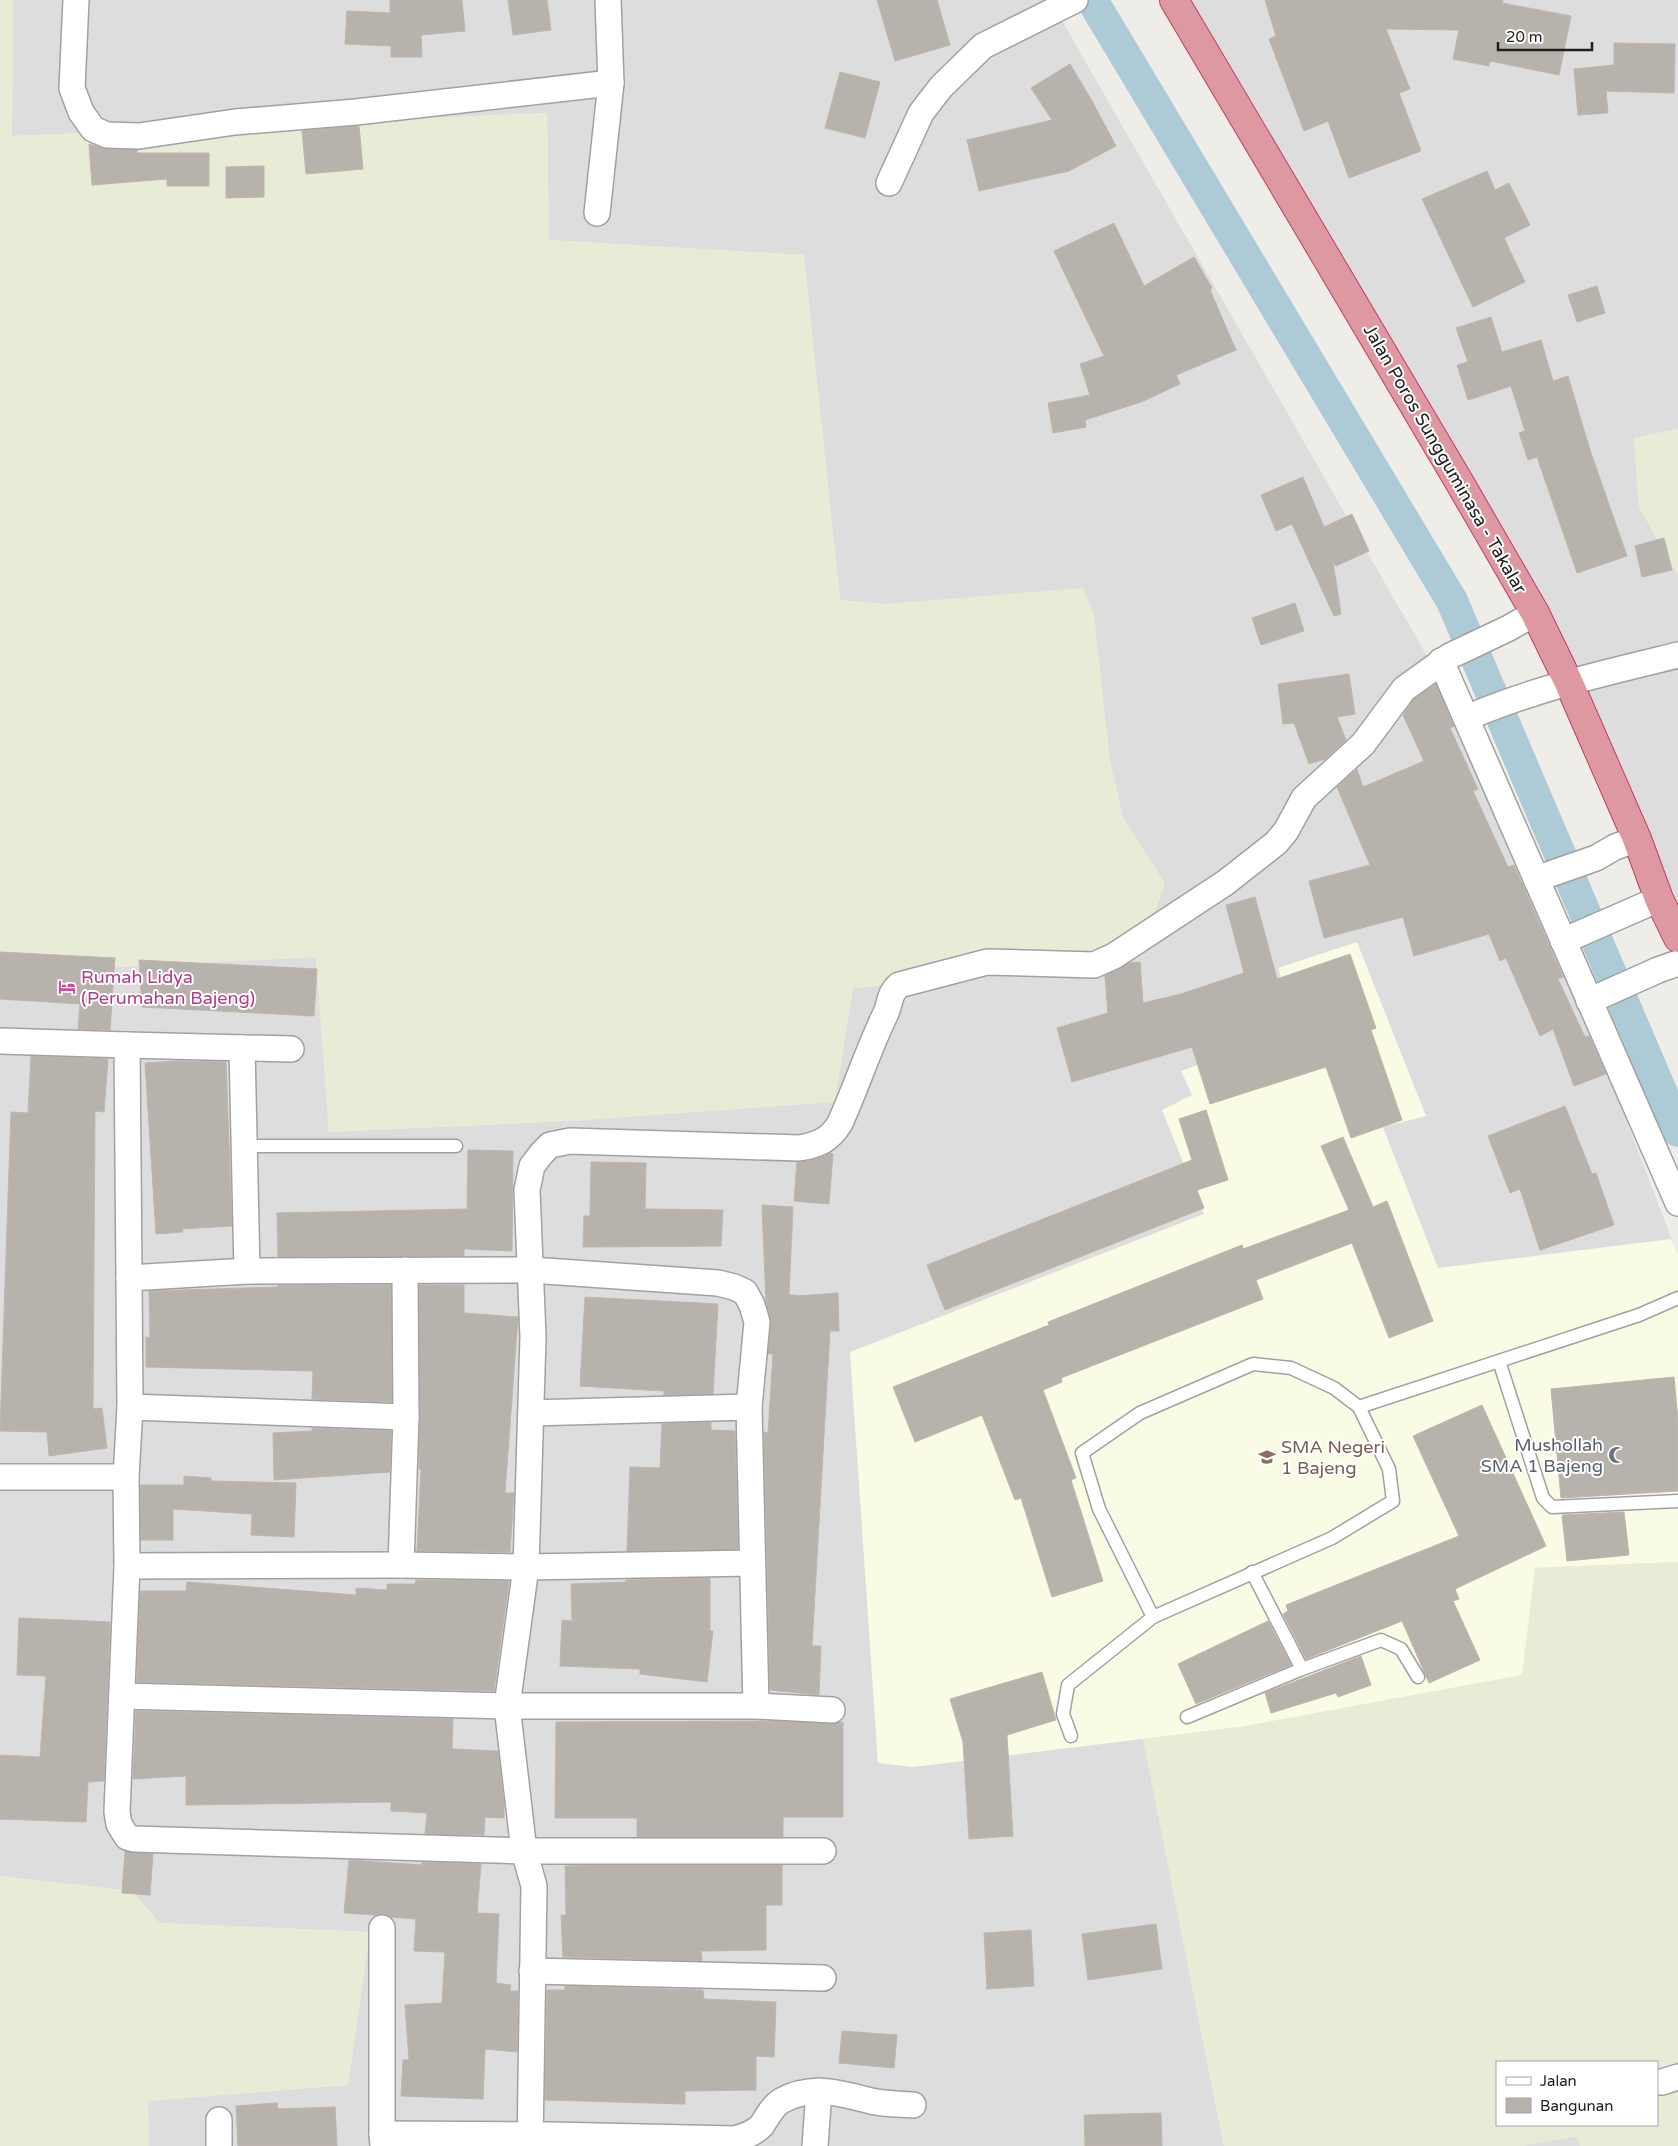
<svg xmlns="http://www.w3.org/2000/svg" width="1678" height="2146" font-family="'Varela Round',sans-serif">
	<rect width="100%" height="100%" fill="#efede7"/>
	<g fill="#ddd">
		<polygon points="13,0 1050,0 1489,764 1678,1255 1678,1562 1536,1568 1240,1727 1143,1739 1224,2146 149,2146 148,2101 348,2085 370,1932 159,1923 132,1891 0,1876 0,973 316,957 329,1132 570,1121 834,1102 853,988 1028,972 1165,884 1123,817 1110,761 883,604 840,600 803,255 549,240 547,113 12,136"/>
		<polygon points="1159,0 1678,0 1678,429 1634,438 1639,507 1678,575 1678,940 1418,406"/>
		<polygon points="1578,2136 1580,2146 1522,2146"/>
	</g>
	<polygon fill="#fafbe4" points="1357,942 1426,1116 1383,1127 1438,1268 1671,1239 1678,1255 1678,1562 1536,1568 1523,1675 1240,1727 913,1767 878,1763 850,1352 1204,1214 1162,1110 1192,1095 1181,1071 1297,1028 1278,968"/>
	<g fill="#e8ebd5" fill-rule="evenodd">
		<polygon points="0,0 13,0 12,136 547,113 549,240 804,255 840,600 883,604 1083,588 1094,615 1110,761 1123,817 1165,884 1141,951 1028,972 853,988 835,1102 570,1121 329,1132 316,957 0,973"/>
		<polygon points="1678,429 1678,575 1639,507 1634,438"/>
		<path d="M1678,1562V2146H1580L1577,2136L1522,2146H1224L1143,1739L1240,1727L1522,1675L1535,1568ZM1497,2062H1657V2125H1497Z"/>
		<polygon points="0,1876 132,1891 160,1923 370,1932 348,2085 148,2101 149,2146 0,2146"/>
	</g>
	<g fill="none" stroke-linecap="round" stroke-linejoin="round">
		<polyline stroke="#adcbd7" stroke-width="32" points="1092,0 1452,601 1678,1131"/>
	</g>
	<g fill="#b8b2ad" stroke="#bfb5ab">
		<polygon points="390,0 462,0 465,31 421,35 422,57 391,57 391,46 345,44 347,11 390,13"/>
		<polygon points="508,0 547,0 551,30 513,35"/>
		<polygon points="877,0 937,0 950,45 895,61"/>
		<polygon points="1265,0 1503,0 1502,3 1571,16 1559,75 1490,61 1489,66 1453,59 1459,30 1386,29 1410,89 1399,93 1421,151 1349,178 1328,121 1304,131 1269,39 1276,36"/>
		<polygon points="1614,43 1675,44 1674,93 1606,91 1608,113 1578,115 1574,69 1614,65"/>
		<polygon points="1070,64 1092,101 1116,146 1069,171 979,191 967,140 1052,120 1031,88"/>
		<polygon points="840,72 880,82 865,138 825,128"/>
		<polygon points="359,126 363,169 306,174 302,131"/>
		<polygon points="89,144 106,149 137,150 137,153 209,153 209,186 167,186 167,179 92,185"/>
		<polygon points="264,166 264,197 226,198 226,167"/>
		<polygon points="1487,171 1495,190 1509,183 1530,225 1504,238 1525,282 1473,307 1422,199"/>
		<polygon points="1114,223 1144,286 1194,257 1212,288 1210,290 1236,350 1176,375 1180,384 1141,402 1085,420 1086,427 1053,433 1048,403 1090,395 1080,364 1104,356 1054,251"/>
		<polygon points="1597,286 1605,313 1577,322 1568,295"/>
		<polygon points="1491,317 1502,352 1541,340 1553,381 1568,376 1590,450 1627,556 1577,573 1537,457 1528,460 1519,433 1525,431 1511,386 1468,400 1457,365 1468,362 1456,328"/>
		<polygon points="1303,477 1324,527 1352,514 1369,551 1336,566 1333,562 1341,614 1334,616 1292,524 1276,531 1261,495"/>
		<polygon points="1664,538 1672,570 1642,577 1635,546"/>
		<polygon points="1295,603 1304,631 1261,645 1252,618"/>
		<polygon points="1349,674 1355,714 1337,717 1346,740 1325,759 1309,764 1294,723 1283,724 1278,684"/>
		<polygon points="1436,684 1454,726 1450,728 1478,789 1473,791 1508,867 1514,865 1563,977 1558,979 1585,1037 1589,1036 1606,1074 1574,1086 1553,1029 1540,1036 1506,958 1500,961 1489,934 1414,956 1403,917 1324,938 1309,881 1370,865 1337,787 1357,769 1363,787 1424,761 1403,715 1414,699"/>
		<polygon points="1255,897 1277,979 1350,954 1376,1028 1371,1030 1402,1120 1351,1138 1326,1067 1210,1104 1192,1047 1072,1082 1057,1028 1108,1013 1105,976 1129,963 1140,962 1143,1003 1181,994 1244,973 1226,905"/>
		<polygon points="0,952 115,958 110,1030 78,1029 80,1004 0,999"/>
		<polygon points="139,960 317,969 314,1016 142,1007"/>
		<polygon points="31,1056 108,1059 104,1112 95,1111 93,1409 102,1408 107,1448 49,1456 47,1432 0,1431 11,1112 28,1113"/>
		<polygon points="176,1061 226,1062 232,1226 182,1229 183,1232 156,1234 145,1063"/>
		<polygon points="1565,1106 1592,1174 1596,1173 1614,1225 1540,1250 1520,1189 1510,1193 1488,1136"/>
		<polygon points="1206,1110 1228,1180 1197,1190 1204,1208 945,1310 927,1265 1192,1160 1179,1119"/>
		<polygon points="1343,1137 1373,1207 1387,1201 1433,1321 1389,1338 1352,1243 1256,1280 1263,1299 1061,1378 1062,1382 1043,1390 1076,1478 1071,1480 1103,1581 1052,1597 1021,1498 1015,1500 982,1415 915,1442 893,1387 1049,1325 1048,1322 1242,1245 1243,1249 1349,1210 1321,1146"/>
		<polygon points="468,1150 513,1151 512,1251 464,1249 464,1256 278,1257 277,1213 467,1209"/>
		<polygon points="830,1153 833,1154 829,1204 794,1201 797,1162 815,1159"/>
		<polygon points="591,1162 646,1163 645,1209 723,1210 721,1246 583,1247 584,1216 590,1216"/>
		<polygon points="762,1205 793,1207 789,1295 796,1295 796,1296 838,1293 839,1331 830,1331 812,1646 821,1646 819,1695 770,1690 764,1432 768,1433 773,1354 768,1354 771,1323 766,1302"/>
		<polygon points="278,1285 391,1285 392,1402 312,1399 313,1371 146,1367 146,1337 150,1338 149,1291 278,1287"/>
		<polygon points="419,1285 464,1285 464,1313 518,1317 505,1493 514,1493 510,1552 417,1551 421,1469 419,1469 420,1417"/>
		<polygon points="585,1297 718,1304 713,1394 664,1395 664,1391 580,1386"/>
		<polygon points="1674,1377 1678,1420 1678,1491 1561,1498 1551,1389"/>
		<polygon points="1482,1405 1546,1546 1455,1589 1459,1599 1453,1601 1480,1660 1429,1683 1402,1621 1306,1659 1283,1614 1288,1611 1286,1605 1459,1536 1413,1436"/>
		<polygon points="711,1422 711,1430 735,1431 738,1549 627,1551 630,1467 660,1468 662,1424"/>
		<polygon points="312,1428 391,1431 390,1472 274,1480 273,1433 312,1431"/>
		<polygon points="184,1476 211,1478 211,1481 296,1483 294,1537 251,1535 252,1514 173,1509 173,1540 141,1540 140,1485 184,1485"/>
		<polygon points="1624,1512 1629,1555 1567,1561 1562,1515"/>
		<polygon points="710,1578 710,1631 713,1631 707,1682 640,1674 640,1669 560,1666 562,1620 572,1621 571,1584 626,1582 626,1580"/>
		<polygon points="416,1580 509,1581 494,1691 137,1682 140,1591 186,1591 187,1582 356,1595 356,1588 387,1590 387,1584 415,1584"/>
		<polygon points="19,1618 110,1622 104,1781 88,1782 86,1822 0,1819 0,1755 40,1757 46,1676 17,1675"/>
		<polygon points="1268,1621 1291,1665 1196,1704 1178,1664"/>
		<polygon points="1361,1656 1371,1685 1338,1697 1336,1693 1271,1713 1265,1693"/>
		<polygon points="1042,1672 1056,1720 1007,1735 1013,1836 969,1839 963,1742 950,1699"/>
		<polygon points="136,1711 453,1719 452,1749 498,1751 504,1805 504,1818 485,1817 484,1835 425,1834 427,1813 391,1811 391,1802 186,1805 186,1776 133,1779"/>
		<polygon points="776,1721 831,1724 843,1722 843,1817 783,1817 783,1837 637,1837 637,1818 555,1818 556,1722"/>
		<polygon points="125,1851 153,1854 150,1895 122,1893"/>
		<polygon points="349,1860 422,1865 422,1862 481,1864 477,1913 499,1914 496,1983 511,1985 510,1991 518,1991 517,2052 485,2049 483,2099 401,2096 403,2060 409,2060 405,2005 442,2003 445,1952 414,1951 416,1919 390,1917 382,1914 375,1915 344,1913"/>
		<polygon points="603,1865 782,1865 782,1905 766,1905 766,1950 701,1951 702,1961 563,1957 561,1915 566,1915 565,1866"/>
		<polygon points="1156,1924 1162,1969 1088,1980 1082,1934"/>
		<polygon points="1031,1930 1034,1986 987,1989 984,1933"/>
		<polygon points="565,1986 703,1990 704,1999 776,2002 774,2057 756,2056 756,2090 685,2091 685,2104 545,2100 547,1990 565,1990"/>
		<polygon points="842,2031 897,2035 894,2068 839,2063"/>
		<polygon points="277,2103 278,2109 335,2107 337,2146 238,2146 236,2106"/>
		<polygon points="1161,2113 1162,2146 1085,2146 1084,2115"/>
	</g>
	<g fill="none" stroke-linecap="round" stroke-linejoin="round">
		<g stroke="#a1a1a1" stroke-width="15">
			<g id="lane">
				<polyline points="243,1146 456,1146"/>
				<polyline points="1499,1361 1543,1498 1552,1507 1678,1501"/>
				<polyline points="1359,1407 1389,1469 1393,1501 1332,1538 1153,1617 1099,1509 1082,1453 1140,1413 1253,1364 1291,1368 1334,1388 1359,1407 1639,1315 1678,1298"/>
				<polyline points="1252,1572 1302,1669 1381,1640 1401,1649 1418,1677"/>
				<polyline points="1187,1717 1302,1669"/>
				<polyline points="1071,1736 1063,1714 1068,1685 1153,1617"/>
			</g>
		</g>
		<g stroke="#a1a1a1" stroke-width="28">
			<g id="street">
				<polyline points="76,0 72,88 81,112 93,129 107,135 139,136 235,122 356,112 611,83"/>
				<polyline points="889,183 921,113 941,87 983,46 1075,0"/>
				<polyline points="597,213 611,83 608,0"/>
				<polyline points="1441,661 1678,1203"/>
				<path d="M1466,718C1537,688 1604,673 1678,655"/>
				<polyline points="1536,879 1596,858 1615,847 1637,839"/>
				<polyline points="1563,941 1659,899"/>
				<polyline points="1589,1001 1658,970 1678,963"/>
				<polyline points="0,1041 127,1045"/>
				<polyline points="242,1048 247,1271"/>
				<polyline points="129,1278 127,1045 291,1049"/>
				<polyline points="130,1407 406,1417"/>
				<polyline points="749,1407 757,1322 752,1305 745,1292 734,1287 718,1283 531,1270 247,1271 129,1278 130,1407 126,1477 127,1566 117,1812 119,1824 127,1837 134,1839 524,1851 823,1851"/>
				<polyline points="531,1413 749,1407 756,1706"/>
				<polyline points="0,1477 126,1477"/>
				<polyline points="401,1565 406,1417 405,1270"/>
				<polyline points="127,1566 401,1565 526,1567 752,1563"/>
				<polyline points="122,1696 507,1706 756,1706 832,1710"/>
				<polyline points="382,1928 382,2134"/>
				<polyline points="532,1971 823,1978"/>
				<polyline points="1657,2082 1662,2082 1678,2077"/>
				<polyline points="219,2146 219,2120"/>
				<path d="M383,2146L382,2134L551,2135L735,2139C745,2136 755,2133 762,2125C767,2117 773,2106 781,2101C812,2084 840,2093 871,2101C884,2104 899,2104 913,2105"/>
				<path d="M530,2146L534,1886L524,1851L507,1706L526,1567L533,1337L527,1190L532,1166L542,1153L550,1145L570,1141L799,1148C818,1145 830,1140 840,1123C856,1088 868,1050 885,1015C891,1003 888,995 899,985L987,962L1094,965L1114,956L1225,883L1276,843L1286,831L1304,798L1363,744L1404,689L1450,656L1509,628L1535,613"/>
				<polyline points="815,2146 819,2091"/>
			</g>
		</g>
		<g stroke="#c63b63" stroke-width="30">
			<polyline id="highway" points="1174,0 1461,485 1535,613 1568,681 1637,839 1659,899 1678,938"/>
		</g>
		<use href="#lane" stroke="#fff" stroke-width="12"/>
		<use href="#street" stroke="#fff" stroke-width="25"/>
		<use href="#highway" stroke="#dd98a1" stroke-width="28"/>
	</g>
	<defs>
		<g id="hotel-bare" transform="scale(1.35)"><path d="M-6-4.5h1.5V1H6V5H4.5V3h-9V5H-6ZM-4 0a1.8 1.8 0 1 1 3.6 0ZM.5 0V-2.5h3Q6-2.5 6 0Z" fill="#d1479c" stroke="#fff" stroke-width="2.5" paint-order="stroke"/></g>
		<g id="mosque-bare" transform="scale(1.35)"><path d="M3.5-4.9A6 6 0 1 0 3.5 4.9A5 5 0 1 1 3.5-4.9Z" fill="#6b7280" stroke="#fff" stroke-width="2.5" paint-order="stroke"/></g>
		<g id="school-bare" transform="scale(1.35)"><path d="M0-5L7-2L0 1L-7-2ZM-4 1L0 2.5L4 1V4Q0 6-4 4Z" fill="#8d6e63" stroke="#fff" stroke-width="2.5" paint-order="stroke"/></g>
	</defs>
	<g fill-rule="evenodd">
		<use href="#hotel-bare" x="67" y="987"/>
		<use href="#mosque-bare" x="1617" y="1455"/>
		<use href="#school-bare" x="1267" y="1457"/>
	</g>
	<g text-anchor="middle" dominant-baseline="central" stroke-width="4" stroke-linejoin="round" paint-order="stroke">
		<g font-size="18" fill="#202020" stroke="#fff">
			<text transform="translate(1445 459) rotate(60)">Jalan Poros Sungguminasa - Takalar</text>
		</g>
		<g font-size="18" fill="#b23c85" stroke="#fff" text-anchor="start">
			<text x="81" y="977">Rumah Lidya<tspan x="81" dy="21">(Perumahan Bajeng)</tspan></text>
		</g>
		<g font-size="18" fill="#5b616d" stroke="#fff" text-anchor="end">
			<text x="1603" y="1445">Mushollah<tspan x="1603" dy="21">SMA 1 Bajeng</tspan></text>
		</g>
		<g font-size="18" fill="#785e54" stroke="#fff" text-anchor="start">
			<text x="1281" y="1447">SMA Negeri<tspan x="1281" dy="21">1 Bajeng</tspan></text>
		</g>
	</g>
	<rect x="1496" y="2061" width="162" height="65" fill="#ffffff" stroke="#a6a6a6"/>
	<rect x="1506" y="2077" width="25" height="8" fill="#ffffff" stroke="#a6a6a6"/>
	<text x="1540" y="2086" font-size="15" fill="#202020">Jalan</text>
	<rect x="1506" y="2098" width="25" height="15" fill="#b8b2ad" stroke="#a6a6a6"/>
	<text x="1540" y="2111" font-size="15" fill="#202020">Bangunan</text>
	<path d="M1498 42v8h94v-8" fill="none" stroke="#202020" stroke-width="2.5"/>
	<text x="1506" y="42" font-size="15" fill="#202020" stroke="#ffffff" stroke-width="4" paint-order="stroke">20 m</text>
</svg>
